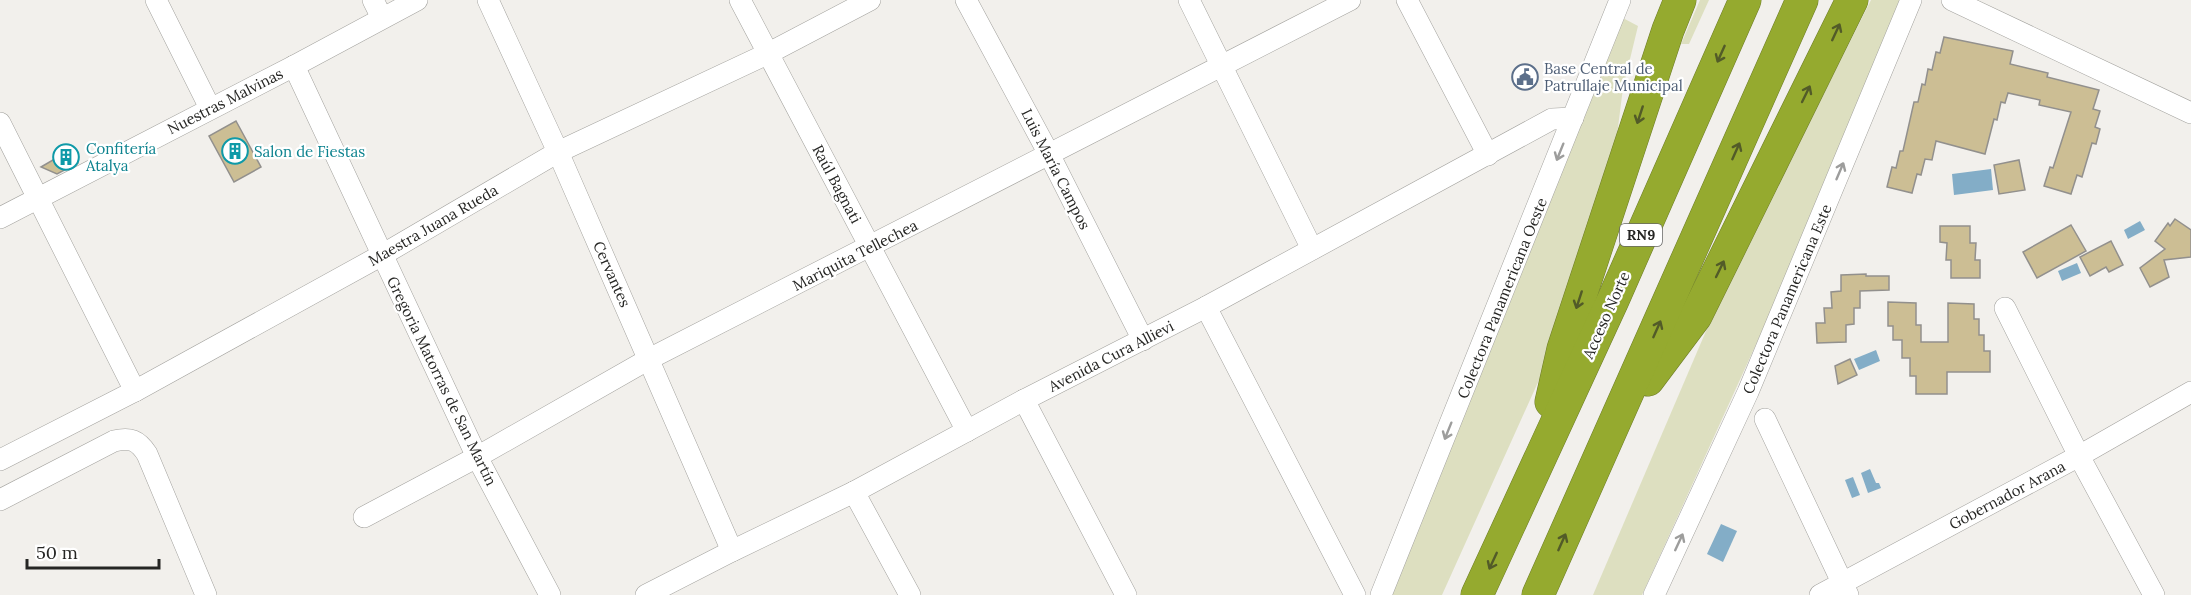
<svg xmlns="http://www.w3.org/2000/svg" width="2191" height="595" font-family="Lora,serif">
	<rect width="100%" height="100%" fill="#f2f0ec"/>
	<g fill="#dddfc0">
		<polygon points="1700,0 1709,0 1689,44 1681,44"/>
		<polygon points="1871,0 1900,0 1778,296 1642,595 1593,595 1715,310"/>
		<polygon points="1621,17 1638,26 1623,88 1616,143 1567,318 1442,595 1388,595"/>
	</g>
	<g fill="#83adc7">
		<polygon points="1991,169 1993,190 1954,195 1952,174"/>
		<polygon points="2140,221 2145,230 2128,239 2124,230"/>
		<polygon points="2077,263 2081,273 2062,281 2058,271"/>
		<polygon points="1876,350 1880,361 1859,370 1854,359"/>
		<polygon points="1870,469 1876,483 1879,483 1881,488 1868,493 1861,473"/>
		<polygon points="1853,477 1860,495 1852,498 1845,480"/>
		<polygon points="1721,524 1737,531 1723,562 1707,554"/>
	</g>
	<g fill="#ccbe94" stroke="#92908d" stroke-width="1.5">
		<polygon points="1944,37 2013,51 2010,64 2048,73 2047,77 2099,90 2093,109 2100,111 2095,127 2100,129 2096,144 2092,143 2082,177 2077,175 2071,194 2044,186 2050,167 2053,168 2071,112 2039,105 2040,100 2008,93 2005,103 2001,102 1997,120 1994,119 1985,154 1936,141 1932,160 1925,159 1921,175 1917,174 1912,193 1887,187 1892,167 1896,168 1900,151 1903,151 1914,102 1918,102 1922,84 1925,85 1928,69 1932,70 1936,52 1940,53"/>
		<polygon points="236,121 261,167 234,182 209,136"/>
		<polygon points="70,150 78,163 57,174 41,167"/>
		<polygon points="2019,160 2025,190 1999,194 1994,165"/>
		<polygon points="2175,219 2191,230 2191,257 2164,260 2169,277 2150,287 2140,268 2165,249 2155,241 2168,223 2170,226"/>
		<polygon points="2071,225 2086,251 2037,278 2023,252"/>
		<polygon points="1940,226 1970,226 1970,243 1976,243 1975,260 1980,260 1980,278 1951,278 1951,260 1946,260 1947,243 1940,242"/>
		<polygon points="2111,241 2123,265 2109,272 2106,267 2090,276 2080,257"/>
		<polygon points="1866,274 1866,276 1889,276 1889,290 1860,291 1860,308 1854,308 1854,324 1846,325 1846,342 1817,343 1816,323 1825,323 1824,308 1832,308 1831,292 1841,291 1841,275"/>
		<polygon points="1888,302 1916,303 1916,325 1921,325 1921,342 1948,342 1948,303 1974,304 1974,319 1979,319 1979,335 1984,335 1984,351 1990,351 1990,372 1947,372 1947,394 1916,394 1916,376 1910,376 1910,358 1902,358 1902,340 1893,340 1893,326 1888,326"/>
		<polygon points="1850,359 1857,375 1838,384 1835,366"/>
	</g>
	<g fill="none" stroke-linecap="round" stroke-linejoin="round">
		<g stroke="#a3a29e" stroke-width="22">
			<g id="minor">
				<polyline points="156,0 210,108"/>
				<polyline points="373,0 382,18"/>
				<polyline points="488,0 558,152 732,551"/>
				<polyline points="740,0 967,431"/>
				<polyline points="966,0 1050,156 1143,340"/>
				<polyline points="1189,0 1312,249"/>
				<polyline points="1407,0 1488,155"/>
				<polyline points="1952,0 2191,113"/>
				<polyline points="294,66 477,457 550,595"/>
				<polyline points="0,123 135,391"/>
				<polyline points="0,218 294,66 417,0"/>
				<polyline points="1206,307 1355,595"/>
				<polyline points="2005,308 2079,456 2154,595"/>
				<polyline points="1024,400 1126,595"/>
				<polyline points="1765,419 1848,595"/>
				<polyline points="0,460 135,391 382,255 558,152 769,53 870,0"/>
				<polyline points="854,492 910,595"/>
				<path d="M0,500L114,441C130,437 138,440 147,454L206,595"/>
				<polyline points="364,517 477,457 649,359 1350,0"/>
				<polyline points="646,595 732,551 854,492 1024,400 1206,307 1552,119 1573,118"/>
				<polyline points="1381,595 1620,0"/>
				<polyline points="1654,595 1748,392 1911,0"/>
				<polyline points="1820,595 2079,456 2191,392"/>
			</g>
		</g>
		<g stroke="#6e7c2b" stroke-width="33">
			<g id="highway">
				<polyline points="1648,380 1696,316 1852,0"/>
				<polyline points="1551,402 1563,349 1668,30 1680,0"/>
				<polyline points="1477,595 1613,300 1745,0"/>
				<polyline points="1538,595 1802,0"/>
			</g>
		</g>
		<use href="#minor" stroke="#fff" stroke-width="21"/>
		<use href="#highway" stroke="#95aa2f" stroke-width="32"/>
	</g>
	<defs><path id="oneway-shaft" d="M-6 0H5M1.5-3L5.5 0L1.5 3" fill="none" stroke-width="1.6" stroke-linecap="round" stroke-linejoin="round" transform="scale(1.5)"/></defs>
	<g stroke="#525b28">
		<use href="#oneway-shaft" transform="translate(1836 32) rotate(-65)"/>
		<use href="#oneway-shaft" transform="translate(1721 54) rotate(114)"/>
		<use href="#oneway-shaft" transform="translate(1806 94) rotate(-64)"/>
		<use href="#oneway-shaft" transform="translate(1640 115) rotate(108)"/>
		<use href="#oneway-shaft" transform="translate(1736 151) rotate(-66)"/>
		<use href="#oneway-shaft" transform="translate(1720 269) rotate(-64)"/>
		<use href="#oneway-shaft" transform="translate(1579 300) rotate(108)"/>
		<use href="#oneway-shaft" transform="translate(1657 329) rotate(-66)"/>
		<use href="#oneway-shaft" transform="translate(1562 542) rotate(-66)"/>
		<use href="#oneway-shaft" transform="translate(1493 561) rotate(115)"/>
	</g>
	<g stroke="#9d9d9c">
		<use href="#oneway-shaft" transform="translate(1560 152) rotate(112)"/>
		<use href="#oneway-shaft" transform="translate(1840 171) rotate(-67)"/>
		<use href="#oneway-shaft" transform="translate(1448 431) rotate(112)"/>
		<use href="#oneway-shaft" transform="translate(1679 542) rotate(-65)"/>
	</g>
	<defs>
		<g id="civic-ring" transform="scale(1.35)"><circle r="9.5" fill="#fff" stroke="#5c6f8a" stroke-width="1.5"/><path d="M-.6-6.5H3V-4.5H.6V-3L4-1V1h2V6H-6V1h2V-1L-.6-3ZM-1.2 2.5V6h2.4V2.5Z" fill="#5c6f8a"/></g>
		<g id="building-ring" transform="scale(1.35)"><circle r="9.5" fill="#fff" stroke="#0f9aa8" stroke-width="1.5"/><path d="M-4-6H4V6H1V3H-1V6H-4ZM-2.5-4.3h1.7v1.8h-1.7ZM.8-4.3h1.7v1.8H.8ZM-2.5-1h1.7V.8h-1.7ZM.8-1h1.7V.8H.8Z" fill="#0f9aa8"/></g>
	</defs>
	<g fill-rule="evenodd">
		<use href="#civic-ring" x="1525" y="77"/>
		<use href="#building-ring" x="235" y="151"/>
		<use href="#building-ring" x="66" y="157"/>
	</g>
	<g text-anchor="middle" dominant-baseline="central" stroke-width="4.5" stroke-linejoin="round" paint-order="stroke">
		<rect fill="#fff" stroke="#676766" stroke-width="1.5" x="1620" y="224" width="42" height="22" rx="4.5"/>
		<g font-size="14" font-weight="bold" fill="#262624">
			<text x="1641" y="235">RN9</text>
		</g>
		<g font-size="15" fill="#4e5e75" stroke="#fff" text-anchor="start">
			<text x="1544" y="68">Base Central de<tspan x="1544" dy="17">Patrullaje Municipal</tspan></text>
		</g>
		<g font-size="15" fill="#262624" stroke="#fff">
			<text transform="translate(225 101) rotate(-27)">Nuestras Malvinas</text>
			<text transform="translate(1056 169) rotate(63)">Luis María Campos</text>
			<text transform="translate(837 184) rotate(62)">Raúl Bagnati</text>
			<text transform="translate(433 225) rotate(-30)">Maestra Juana Rueda</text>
			<text transform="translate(855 255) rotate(-27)">Mariquita Tellechea</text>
			<text transform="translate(612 274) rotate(66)">Cervantes</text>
			<text transform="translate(1502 298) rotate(-68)">Colectora Panamericana Oeste</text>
			<text transform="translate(1787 299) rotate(-67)">Colectora Panamericana Este</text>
			<text transform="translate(1606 315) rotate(-66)">Acceso Norte</text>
			<text transform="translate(1111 356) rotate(-27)">Avenida Cura Allievi</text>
			<text transform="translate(442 381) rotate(64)">Gregoria Matorras de San Martín</text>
			<text transform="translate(2007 495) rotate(-28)">Gobernador Arana</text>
		</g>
		<g font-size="15" fill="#0d838f" stroke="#fff" text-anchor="start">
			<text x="86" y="148">Confitería<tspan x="86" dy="17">Atalya</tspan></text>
			<text x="254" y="151">Salon de Fiestas</text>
		</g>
	</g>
	<path d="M27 559v9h132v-9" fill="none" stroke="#262624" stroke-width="3"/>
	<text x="36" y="559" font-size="18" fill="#262624" stroke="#ffffff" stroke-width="4.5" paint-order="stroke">50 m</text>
</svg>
